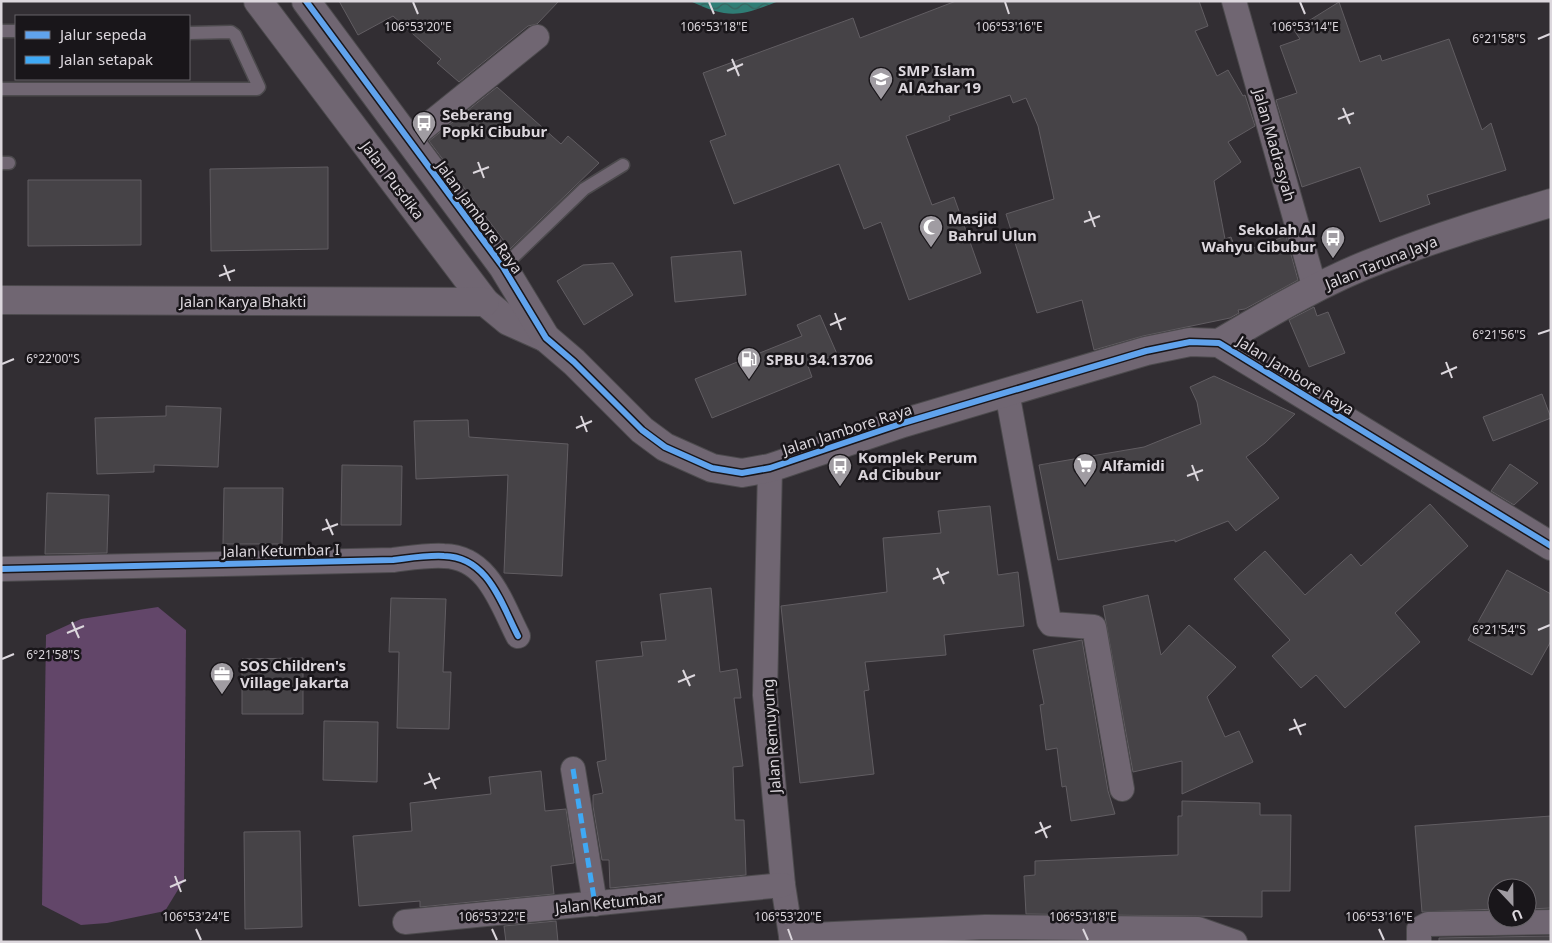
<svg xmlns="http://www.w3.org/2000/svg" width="1552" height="943" font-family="'Noto Sans',sans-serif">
	<defs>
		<pattern id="water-waves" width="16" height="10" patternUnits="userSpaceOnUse" patternTransform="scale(1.25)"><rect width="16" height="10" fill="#2f7d75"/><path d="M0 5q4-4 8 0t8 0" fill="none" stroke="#38625e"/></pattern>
	</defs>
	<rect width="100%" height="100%" fill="#322e33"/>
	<polygon fill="#624669" points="158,607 186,630 184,880 165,911 107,923 81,925 42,905 46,635 81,619"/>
	<path fill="url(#water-waves)" d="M690,1H779C739,17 729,19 690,1Z"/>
	<g fill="#464347" stroke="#615d62">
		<polygon points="339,1 559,1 537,24 528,26 459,82 437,63 441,59 393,16 358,35"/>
		<polygon points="956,1 1199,1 1208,26 1195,31 1217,76 1228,70 1243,96 1245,95 1255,126 1228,142 1241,162 1214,181 1225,239 1231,237 1237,254 1286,236 1298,280 1245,309 1238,310 1239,313 1230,318 1143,336 1094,350 1082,300 1037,313 1006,214 1054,199 1038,126 1026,98 1013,103 1010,95 949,116 950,120 906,136 932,205 954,197 981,273 909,300 881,222 864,229 839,164 734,204 710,141 726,135 703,73 853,18 860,38"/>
		<polygon points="1339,2 1360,62 1380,55 1382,61 1449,39 1482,130 1491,123 1506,170 1427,195 1430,204 1380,222 1360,167 1302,187 1276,100 1297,93 1280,46 1300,39 1294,30"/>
		<polygon points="497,87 561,144 568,136 599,163 510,249 429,141"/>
		<polygon points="328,167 328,249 211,251 210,169"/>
		<polygon points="28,180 141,180 141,245 28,246"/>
		<polygon points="741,251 746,295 675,302 671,257"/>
		<polygon points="613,263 633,295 584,325 557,281 583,265"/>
		<polygon points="1314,307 1317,316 1328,312 1345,353 1309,367 1289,320"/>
		<polygon points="820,315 837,354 808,366 812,377 712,418 695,379 802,336 797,325"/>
		<polygon points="1214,376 1295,414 1265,443 1246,457 1279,498 1236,531 1228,521 1175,542 1175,540 1058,560 1039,465 1144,447 1201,424 1197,402 1190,387"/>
		<polygon points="1542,394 1551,418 1493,441 1483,417"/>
		<polygon points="166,406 221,408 218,467 154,465 154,472 97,474 95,418 166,416"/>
		<polygon points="468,420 469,437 568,444 562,576 504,573 508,475 416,479 414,421"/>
		<polygon points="1510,464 1538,483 1514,505 1491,491"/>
		<polygon points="342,465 402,466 401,525 341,525"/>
		<polygon points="224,488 283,488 282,544 223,544"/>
		<polygon points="47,493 109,495 107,553 45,554"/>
		<polygon points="1430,504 1468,546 1395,613 1420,642 1345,708 1316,675 1301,688 1272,656 1290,640 1234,579 1265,551 1305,595 1351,554 1361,566"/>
		<polygon points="990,506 998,575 1018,572 1024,626 944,635 946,655 865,662 869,690 864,691 874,774 800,783 781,606 887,592 883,538 941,533 938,511"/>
		<polygon points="1507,570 1551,594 1551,641 1532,675 1468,640"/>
		<polygon points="711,588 720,672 737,669 741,698 734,698 743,766 733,767 735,820 744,820 746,875 610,888 609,860 602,860 593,806 593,795 603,793 597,762 606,760 596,661 643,656 641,642 666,640 660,594"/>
		<polygon points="1148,595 1161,655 1189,625 1236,667 1207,697 1225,737 1239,731 1253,762 1182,794 1182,761 1133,772 1103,606"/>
		<polygon points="391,598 446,599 443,672 451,672 449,729 397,728 399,652 389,652"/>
		<polygon points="1082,640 1108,791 1115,814 1071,821 1066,786 1062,787 1057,748 1046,750 1040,705 1044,704 1033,650"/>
		<polygon points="303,658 303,714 242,714 242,659"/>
		<polygon points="324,721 378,722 377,782 323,780"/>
		<polygon points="541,771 545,811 566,809 574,863 551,866 554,894 420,907 420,901 359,906 353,836 412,831 410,803 491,794 489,777"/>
		<polygon points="1182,801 1260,803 1260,815 1291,815 1290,891 1262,891 1262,917 1026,914 1024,876 1035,875 1035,861 1178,855 1178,816 1182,816"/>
		<polygon points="1551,816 1551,908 1527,909 1527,888 1497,888 1497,909 1422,912 1415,826"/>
		<polygon points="300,831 302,927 245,929 244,832"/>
		<polygon points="556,921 558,942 506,942 504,926"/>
		<polygon points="1551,936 1551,942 1439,942 1439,938"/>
	</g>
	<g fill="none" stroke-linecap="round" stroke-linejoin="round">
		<g stroke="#4c4a4d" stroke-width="15">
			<g id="service">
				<polyline points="1,31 16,31"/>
				<polyline points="1,89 257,89 259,87 235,35 231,32 189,33"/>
				<polyline points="1,163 9,163"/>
				<polyline points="503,267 584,189 623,165"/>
			</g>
		</g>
		<g stroke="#4c4a4d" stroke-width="26">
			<g id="minor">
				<polyline points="1234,1 1315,289"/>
				<polyline points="408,141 537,37"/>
				<polyline points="1007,392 1049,621 1051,624 1094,627 1122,789"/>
				<polyline points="770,468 765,695 783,885 792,942"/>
				<path d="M1,569L393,560C410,558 427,555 444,556C488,557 501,603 518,636"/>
				<polyline points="573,769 595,904"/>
				<polyline points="405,922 783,885"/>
				<polyline points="791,936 985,927 1198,929 1235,942"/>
				<polyline points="1419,942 1419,929 1428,924 1551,922"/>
			</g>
		</g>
		<g stroke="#4c4a4d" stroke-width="30">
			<g id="tertiary">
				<polyline points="258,1 485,302 508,321 546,338"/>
				<polyline points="306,1 503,267 546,338 574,362 642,430 665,447 712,468 742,473 770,468 903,423 1146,351 1190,342 1219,343 1551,546"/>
				<polyline points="1,300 485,302"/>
				<path d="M1219,343C1271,312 1325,280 1381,259C1437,237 1494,220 1551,203"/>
			</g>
		</g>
		<use href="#service" stroke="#706672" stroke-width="12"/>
		<use href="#minor" stroke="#706672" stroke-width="24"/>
		<use href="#tertiary" stroke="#706672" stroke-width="28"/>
		<polyline stroke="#3fa9f5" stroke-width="5" stroke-dasharray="10 5" stroke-linecap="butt" points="573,769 595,904"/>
		<g stroke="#19161a" stroke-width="9">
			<g id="cycleway">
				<polyline points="306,1 503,267 546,338 574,362 642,430 665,447 712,468 742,473 770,468 903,423 1146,351 1190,342 1219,343 1551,546"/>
				<path d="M1,569L393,560C410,558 427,555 444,556C488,557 501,603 518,636"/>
			</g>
		</g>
		<use href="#cycleway" stroke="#60a3ed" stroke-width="6"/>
	</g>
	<path fill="none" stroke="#dcd7dd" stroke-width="2" d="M413,2L418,14M709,2L714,14M1005,2L1009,14M1300,2L1305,14M1538,39L1550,34M732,59L739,76M727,71L743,64M1343,108L1350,124M1338,119L1354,113M478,162L484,178M473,173L489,167M1089,211L1095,227M1084,222L1100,216M224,265L230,281M219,276L235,270M835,313L841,330M830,325L846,318M1538,334L1550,330M1446,362L1452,378M2,364L14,359M1441,374L1457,367M581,416L587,432M576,428L592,421M1192,465L1198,481M1187,476L1203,470M326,519L333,535M322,530L338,524M937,568L944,584M933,579L949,572M72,622L79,638M1538,630L1550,625M67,633L84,626M2,659L14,654M683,670L690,686M678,682L695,675M1294,719L1301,735M1289,730L1306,724M429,773L436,789M424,784L440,778M1040,822L1047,838M1035,833L1051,826M175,876L181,892M170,887L186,880M196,929L201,940M492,929L497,940M788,929L792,940M1083,929L1088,940M1379,929L1384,940"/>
	<defs>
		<g id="school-pin" transform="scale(1.25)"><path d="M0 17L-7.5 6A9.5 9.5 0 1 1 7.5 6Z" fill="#a09ca2" stroke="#19161a"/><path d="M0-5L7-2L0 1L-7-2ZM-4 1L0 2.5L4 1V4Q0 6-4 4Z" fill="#fff"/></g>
		<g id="bus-pin" transform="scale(1.25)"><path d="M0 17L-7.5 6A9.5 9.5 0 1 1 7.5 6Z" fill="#a09ca2" stroke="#19161a"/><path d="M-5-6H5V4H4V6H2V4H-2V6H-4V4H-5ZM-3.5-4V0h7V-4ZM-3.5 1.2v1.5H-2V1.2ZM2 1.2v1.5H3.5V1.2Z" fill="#fff"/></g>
		<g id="mosque-pin" transform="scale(1.25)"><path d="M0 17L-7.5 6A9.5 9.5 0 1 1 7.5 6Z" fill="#a09ca2" stroke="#19161a"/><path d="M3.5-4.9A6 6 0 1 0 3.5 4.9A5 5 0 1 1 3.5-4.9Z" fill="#fff"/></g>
		<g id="fuel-pin" transform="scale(1.25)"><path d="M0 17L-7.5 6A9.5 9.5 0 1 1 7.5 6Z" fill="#a09ca2" stroke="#19161a"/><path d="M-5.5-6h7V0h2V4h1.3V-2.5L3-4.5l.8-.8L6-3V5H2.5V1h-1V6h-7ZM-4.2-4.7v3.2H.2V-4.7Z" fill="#fff"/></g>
		<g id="supermarket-pin" transform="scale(1.25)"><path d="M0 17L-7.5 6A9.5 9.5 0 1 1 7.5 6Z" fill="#a09ca2" stroke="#19161a"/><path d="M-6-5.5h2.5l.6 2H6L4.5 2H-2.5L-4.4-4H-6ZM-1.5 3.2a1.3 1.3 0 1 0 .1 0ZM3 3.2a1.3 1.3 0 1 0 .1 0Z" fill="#fff"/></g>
		<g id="office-pin" transform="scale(1.25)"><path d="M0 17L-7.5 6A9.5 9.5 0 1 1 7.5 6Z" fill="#a09ca2" stroke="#19161a"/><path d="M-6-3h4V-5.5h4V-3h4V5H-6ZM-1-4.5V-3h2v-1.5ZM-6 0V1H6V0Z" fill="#fff"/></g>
	</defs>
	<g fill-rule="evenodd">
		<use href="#school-pin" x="881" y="79"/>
		<use href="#bus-pin" x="424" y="123"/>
		<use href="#mosque-pin" x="931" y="227"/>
		<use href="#bus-pin" x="1333" y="238"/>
		<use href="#fuel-pin" x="749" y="359"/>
		<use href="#supermarket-pin" x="1085" y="465"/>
		<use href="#bus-pin" x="840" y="466"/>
		<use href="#office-pin" x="222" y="674"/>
	</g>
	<g text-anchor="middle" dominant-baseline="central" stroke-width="5" stroke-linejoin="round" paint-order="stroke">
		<g font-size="15" font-weight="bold" fill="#dcd7dd" stroke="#19161a" text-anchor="start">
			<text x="898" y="70">SMP Islam<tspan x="898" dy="17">Al Azhar 19</tspan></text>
			<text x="442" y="114">Seberang<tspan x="442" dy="17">Popki Cibubur</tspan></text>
			<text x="948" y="218">Masjid<tspan x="948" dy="17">Bahrul Ulun</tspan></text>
			<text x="1316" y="229" text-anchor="end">Sekolah Al<tspan x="1316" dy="17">Wahyu Cibubur</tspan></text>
			<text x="766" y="359">SPBU 34.13706</text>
			<text x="858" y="457">Komplek Perum<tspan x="858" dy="17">Ad Cibubur</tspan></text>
			<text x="1102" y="465">Alfamidi</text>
			<text x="240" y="665">SOS Children's<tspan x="240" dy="17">Village Jakarta</tspan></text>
		</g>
		<g font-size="15" fill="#dcd7dd" stroke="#19161a">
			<text transform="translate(1275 145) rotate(74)">Jalan Madrasyah</text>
			<text transform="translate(393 180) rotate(53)">Jalan Pusdika</text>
			<text transform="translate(480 217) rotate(54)">Jalan Jambore Raya</text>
			<text transform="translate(1381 262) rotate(-22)">Jalan Taruna Jaya</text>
			<text x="243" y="301">Jalan Karya Bhakti</text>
			<text transform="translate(1296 375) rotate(32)">Jalan Jambore Raya</text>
			<text transform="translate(847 429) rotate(-18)">Jalan Jambore Raya</text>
			<text transform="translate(281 550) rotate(-1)">Jalan Ketumbar I</text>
			<text transform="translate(771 736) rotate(-94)">Jalan Remuyung</text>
			<text transform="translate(609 902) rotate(-6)">Jalan Ketumbar</text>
		</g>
	</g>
	<g font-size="12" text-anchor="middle" fill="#dcd7dd" stroke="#19161a" stroke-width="5" stroke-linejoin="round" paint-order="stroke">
		<text x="418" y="31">106°53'20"E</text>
		<text x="714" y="31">106°53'18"E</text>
		<text x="1009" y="31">106°53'16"E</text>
		<text x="1305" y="31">106°53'14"E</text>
		<text x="1499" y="43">6°21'58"S</text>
		<text x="1499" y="339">6°21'56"S</text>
		<text x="53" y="363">6°22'00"S</text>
		<text x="1499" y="634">6°21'54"S</text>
		<text x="53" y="659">6°21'58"S</text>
		<text x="196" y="921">106°53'24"E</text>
		<text x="492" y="921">106°53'22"E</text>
		<text x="788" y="921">106°53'20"E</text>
		<text x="1083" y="921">106°53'18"E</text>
		<text x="1379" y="921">106°53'16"E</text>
	</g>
	<rect width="1552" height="943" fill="none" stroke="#dcd7dd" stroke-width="5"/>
	<rect x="15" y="15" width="175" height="65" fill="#19161a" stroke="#676368"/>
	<rect x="25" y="31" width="25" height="8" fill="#60a3ed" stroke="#676368"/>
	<text x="60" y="40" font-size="15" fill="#dcd7dd">Jalur sepeda</text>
	<rect x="25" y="56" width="25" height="8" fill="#3fa9f5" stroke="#676368"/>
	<text x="60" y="65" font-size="15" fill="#dcd7dd">Jalan setapak</text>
	<g transform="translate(1512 903) rotate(158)"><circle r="24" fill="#19161a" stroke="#676368"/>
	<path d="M0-4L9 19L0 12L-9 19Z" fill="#a09ca2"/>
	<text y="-8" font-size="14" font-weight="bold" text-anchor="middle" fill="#dcd7dd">U</text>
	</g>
</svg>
